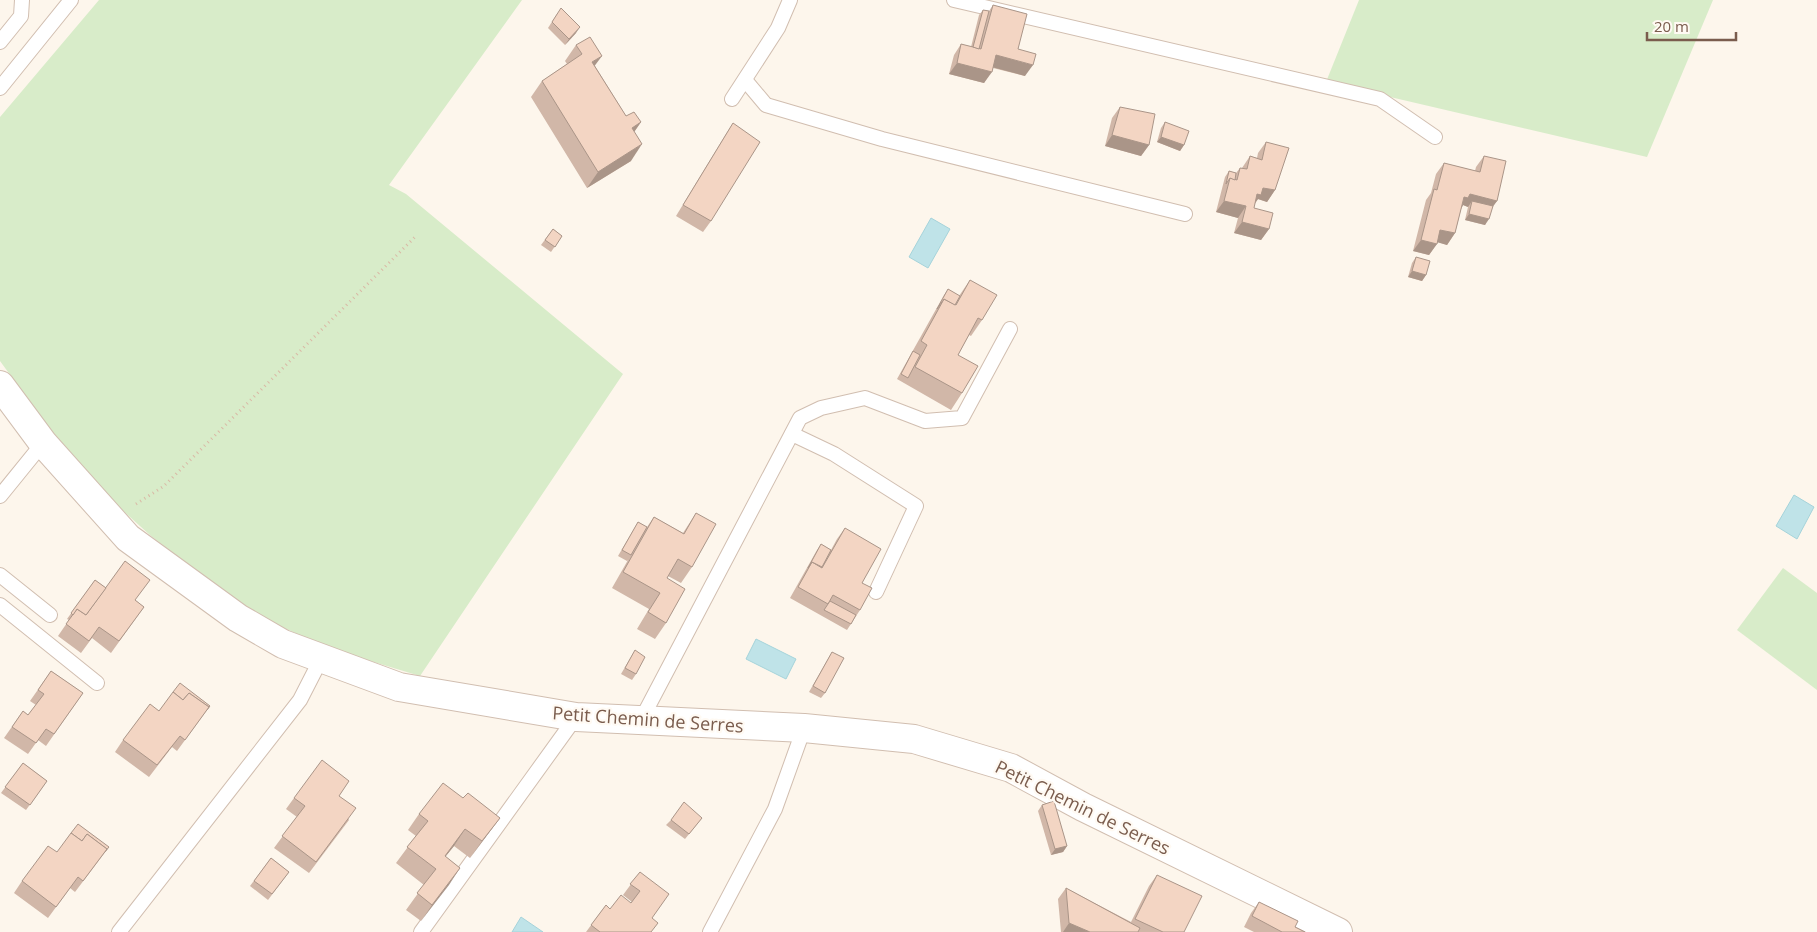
<svg xmlns="http://www.w3.org/2000/svg" width="1817" height="932" font-family="'Open Sans',sans-serif">
	<rect width="100%" height="100%" fill="#fdf6ec"/>
	<g fill="#d8ecc9">
		<polygon points="99,0 522,0 389,185 406,194 623,374 420,676 324,647 247,610 151,536 120,508 53,434 0,361 0,117"/>
		<polygon points="1359,0 1713,0 1647,157 1326,82"/>
		<polygon points="1783,568 1817,593 1817,690 1737,630"/>
	</g>
	<g fill="#bfe3e8" stroke="#a5d3da">
		<polygon points="931,218 950,229 928,268 909,257"/>
		<polygon points="1794,495 1814,507 1797,539 1776,526"/>
		<polygon points="756,639 796,659 786,679 746,659"/>
		<polygon points="521,917 543,932 512,932"/>
	</g>
	<g fill="none" stroke-linecap="round" stroke-linejoin="round">
		<g stroke="#d1beb0" stroke-width="16">
			<g id="service">
				<polyline points="954,0 1380,99 1435,137"/>
				<polyline points="0,42 21,16 22,0"/>
				<polyline points="745,80 766,105 882,139 1185,214"/>
				<polyline points="0,88 71,0"/>
				<polyline points="732,99 778,28 790,0"/>
				<polyline points="792,434 834,454 916,506 876,592"/>
				<polyline points="0,496 43,443"/>
				<polyline points="0,575 50,615"/>
				<polyline points="0,605 97,683"/>
				<polyline points="641,720 800,418 821,408 865,398 925,421 962,418 1010,329"/>
				<polyline points="119,932 300,700 321,659"/>
				<polyline points="421,932 576,717"/>
				<polyline points="710,932 775,809 804,728"/>
			</g>
		</g>
		<g stroke="#d1beb0" stroke-width="30">
			<polyline id="minor" points="0,385 43,443 128,538 238,618 283,644 399,687 576,717 804,728 914,739 1011,768 1083,807 1338,932"/>
		</g>
		<polyline stroke="#d9b8a5" stroke-width="3" stroke-dasharray="1 4" stroke-linecap="butt" points="136,504 164,486 416,236"/>
		<use href="#service" stroke="#fff" stroke-width="14"/>
		<use href="#minor" stroke="#fff" stroke-width="28"/>
	</g>
	<g fill="#d1b7a8">
		<polygon points="993,5 1018,49 1025,76 993,68 984,83 949,74 954,55 961,44 971,47 979,15 983,10 989,11"/>
		<polygon points="557,14 576,33 565,45 548,28"/>
		<polygon points="576,45 595,66 626,116 641,122 634,132 631,161 587,188 531,97 542,81 567,64 565,61"/>
		<polygon points="1120,107 1149,145 1141,156 1105,146 1112,118"/>
		<polygon points="1165,122 1184,145 1180,151 1157,142 1161,128"/>
		<polygon points="733,123 711,221 703,232 676,216 726,134"/>
		<polygon points="1266,142 1275,190 1267,202 1258,199 1254,205 1254,208 1269,229 1261,240 1234,233 1238,218 1216,212 1225,177 1229,171 1236,173 1240,168 1242,168 1250,156 1257,158 1258,153"/>
		<polygon points="1484,156 1497,201 1493,206 1485,225 1465,220 1468,207 1463,205 1461,209 1455,233 1447,245 1438,242 1429,255 1413,251 1426,200 1431,193 1436,174 1444,163 1475,171 1476,167"/>
		<polygon points="553,229 562,236 551,252 541,245"/>
		<polygon points="1416,257 1426,275 1422,281 1408,277 1412,263"/>
		<polygon points="970,280 982,320 971,336 969,335 958,355 962,393 951,410 897,379 944,295 948,289 959,296"/>
		<polygon points="696,513 692,567 681,583 668,576 667,578 666,623 655,639 637,629 649,609 612,588 628,560 627,561 618,556 638,522 647,527 654,517 683,533"/>
		<polygon points="845,528 862,583 860,610 847,630 790,598 817,550 821,544 831,550 837,539"/>
		<polygon points="95,580 106,588 135,600 144,607 111,653 92,638 81,653 58,636 69,620 67,619"/>
		<polygon points="635,650 636,674 632,680 621,674"/>
		<polygon points="832,652 825,693 821,698 809,692"/>
		<polygon points="51,671 83,693 46,746 38,740 28,754 4,738 23,711 28,715 36,705 30,701"/>
		<polygon points="210,706 177,751 172,747 149,777 115,752 123,740 159,711"/>
		<polygon points="23,763 47,781 26,810 1,793"/>
		<polygon points="339,796 349,820 309,873 274,848 297,817 286,809 294,798"/>
		<polygon points="463,798 500,818 470,858 454,846 445,857 460,868 421,921 406,910 424,885 396,863 416,836 408,830 419,814"/>
		<polygon points="1042,805 1067,846 1063,852 1051,855 1038,811"/>
		<polygon points="702,818 685,839 666,825 671,820"/>
		<polygon points="109,847 75,892 70,888 48,918 14,893 22,881 57,852"/>
		<polygon points="271,858 289,872 268,900 250,886"/>
		<polygon points="640,872 652,918 651,932 586,932 606,905 610,909 631,903 632,902 623,895"/>
		<polygon points="1157,875 1184,932 1061,932 1058,899 1066,888 1131,922 1149,886"/>
		<polygon points="1259,902 1295,927 1305,932 1254,932 1244,927 1251,913"/>
	</g>
	<g fill="#aa9588">
		<polygon points="580,27 576,33 565,45 569,39"/>
		<polygon points="996,55 1033,65 1025,76 988,66"/>
		<polygon points="602,56 590,72 592,62"/>
		<polygon points="957,63 992,72 984,83 949,74"/>
		<polygon points="641,122 630,138 632,128"/>
		<polygon points="1112,135 1149,145 1141,156 1105,146"/>
		<polygon points="1161,137 1184,145 1180,151 1157,142"/>
		<polygon points="642,144 631,161 587,188 598,172"/>
		<polygon points="1263,188 1275,190 1267,202 1258,199 1253,206 1257,194"/>
		<polygon points="1470,194 1497,201 1489,212 1472,201 1468,207 1463,205 1461,209 1464,197"/>
		<polygon points="1224,201 1246,206 1238,218 1216,212"/>
		<polygon points="1469,214 1489,219 1485,225 1465,220"/>
		<polygon points="1242,222 1269,229 1261,240 1234,233"/>
		<polygon points="1440,230 1455,233 1447,245 1433,241"/>
		<polygon points="1421,240 1437,244 1429,255 1413,251"/>
		<polygon points="1412,271 1426,275 1422,281 1408,277"/>
		<polygon points="500,818 470,858 482,841"/>
		<polygon points="465,829 454,846 433,872 445,856"/>
		<polygon points="1067,846 1063,852 1051,855 1055,849"/>
		<polygon points="460,868 449,885 421,921 432,905"/>
		<polygon points="1069,923 1090,932 1063,932"/>
	</g>
	<g fill="#f3d5c3" stroke="#aa9588">
		<polygon points="993,5 1027,14 1018,49 1036,54 1033,65 996,55 992,72 957,63 961,44 981,49"/>
		<polygon points="561,8 580,27 569,39 552,22"/>
		<polygon points="983,10 989,11 979,49 973,47"/>
		<polygon points="590,37 602,56 592,62 626,116 634,112 641,122 632,128 642,144 598,172 542,81 582,54 576,45"/>
		<polygon points="1120,107 1155,114 1149,145 1112,135"/>
		<polygon points="1165,122 1189,131 1184,145 1161,137"/>
		<polygon points="733,123 760,142 711,221 683,205"/>
		<polygon points="1266,142 1289,148 1275,190 1263,188 1261,195 1257,194 1254,208 1273,213 1269,229 1242,222 1246,206 1224,201 1230,178 1237,180 1240,168 1247,169 1250,156 1262,160"/>
		<polygon points="1484,156 1506,161 1497,201 1470,194 1468,198 1464,197 1455,233 1440,230 1437,244 1421,240 1434,189 1437,190 1444,163 1480,172"/>
		<polygon points="1229,171 1236,173 1235,180 1230,178 1226,184"/>
		<polygon points="1472,201 1493,206 1489,219 1469,214"/>
		<polygon points="553,229 562,236 555,247 545,240"/>
		<polygon points="1416,257 1430,261 1426,275 1412,271"/>
		<polygon points="970,280 997,295 982,320 978,318 958,355 978,366 962,393 915,367 927,345 921,341 944,299 956,305"/>
		<polygon points="948,289 960,296 955,305 944,299 937,309"/>
		<polygon points="913,351 920,355 908,378 901,374"/>
		<polygon points="696,513 716,524 692,567 678,559 667,578 685,589 666,623 648,612 660,593 623,572 654,517 684,534"/>
		<polygon points="638,522 647,527 631,555 622,550"/>
		<polygon points="845,528 881,549 862,583 872,588 860,610 833,595 828,604 798,587 812,562 822,568"/>
		<polygon points="821,544 831,550 822,567 812,562 808,568"/>
		<polygon points="125,561 150,580 135,600 144,607 119,641 99,627 89,641 66,624 77,609 86,615"/>
		<polygon points="95,580 106,588 86,615 77,609 73,615 71,613"/>
		<polygon points="830,601 856,615 851,624 824,610"/>
		<polygon points="635,650 645,657 636,674 625,668"/>
		<polygon points="832,652 844,658 825,693 813,686"/>
		<polygon points="51,671 83,693 54,734 46,729 36,743 12,727 23,711 28,715 44,694 38,690"/>
		<polygon points="180,683 210,706 205,712 209,707 189,693 183,700 173,692"/>
		<polygon points="173,692 183,700 189,693 209,707 185,740 180,736 157,765 123,740 150,704 159,711"/>
		<polygon points="322,760 349,781 339,796 356,808 316,862 282,836 305,806 294,798"/>
		<polygon points="23,763 47,781 30,805 5,787"/>
		<polygon points="443,783 463,798 468,793 500,818 482,841 465,829 445,856 460,868 432,905 417,893 436,869 407,847 428,821 419,814"/>
		<polygon points="1054,801 1067,846 1055,849 1042,805"/>
		<polygon points="684,802 702,818 689,834 671,820"/>
		<polygon points="78,824 109,847 103,854 107,849 87,834 82,841 71,833"/>
		<polygon points="71,833 82,841 87,834 107,849 83,881 78,877 56,907 22,881 48,846 57,852"/>
		<polygon points="271,858 289,872 272,894 254,881"/>
		<polygon points="640,872 669,894 652,918 658,923 651,932 600,932 591,925 606,905 610,909 621,895 631,903 640,891 630,884"/>
		<polygon points="1157,875 1202,896 1184,932 1163,932 1135,919"/>
		<polygon points="1066,888 1140,928 1138,932 1090,932 1069,923"/>
		<polygon points="1259,902 1298,921 1295,927 1305,932 1282,932 1252,916"/>
	</g>
	<g text-anchor="middle" dominant-baseline="central" stroke-width="4.5" stroke-linejoin="round" paint-order="stroke">
		<g font-size="18" fill="#7a5c4d" stroke="#fffaf3">
			<text transform="translate(648 719) rotate(4)">Petit Chemin de Serres</text>
			<text transform="translate(1083 807) rotate(26)">Petit Chemin de Serres</text>
		</g>
	</g>
	<path d="M1647 32v8h89v-8" fill="none" stroke="#7a5c4d" stroke-width="2.5"/>
	<text x="1654" y="32" font-size="15" fill="#7a5c4d" stroke="#fffaf3" stroke-width="4" paint-order="stroke">20 m</text>
</svg>
